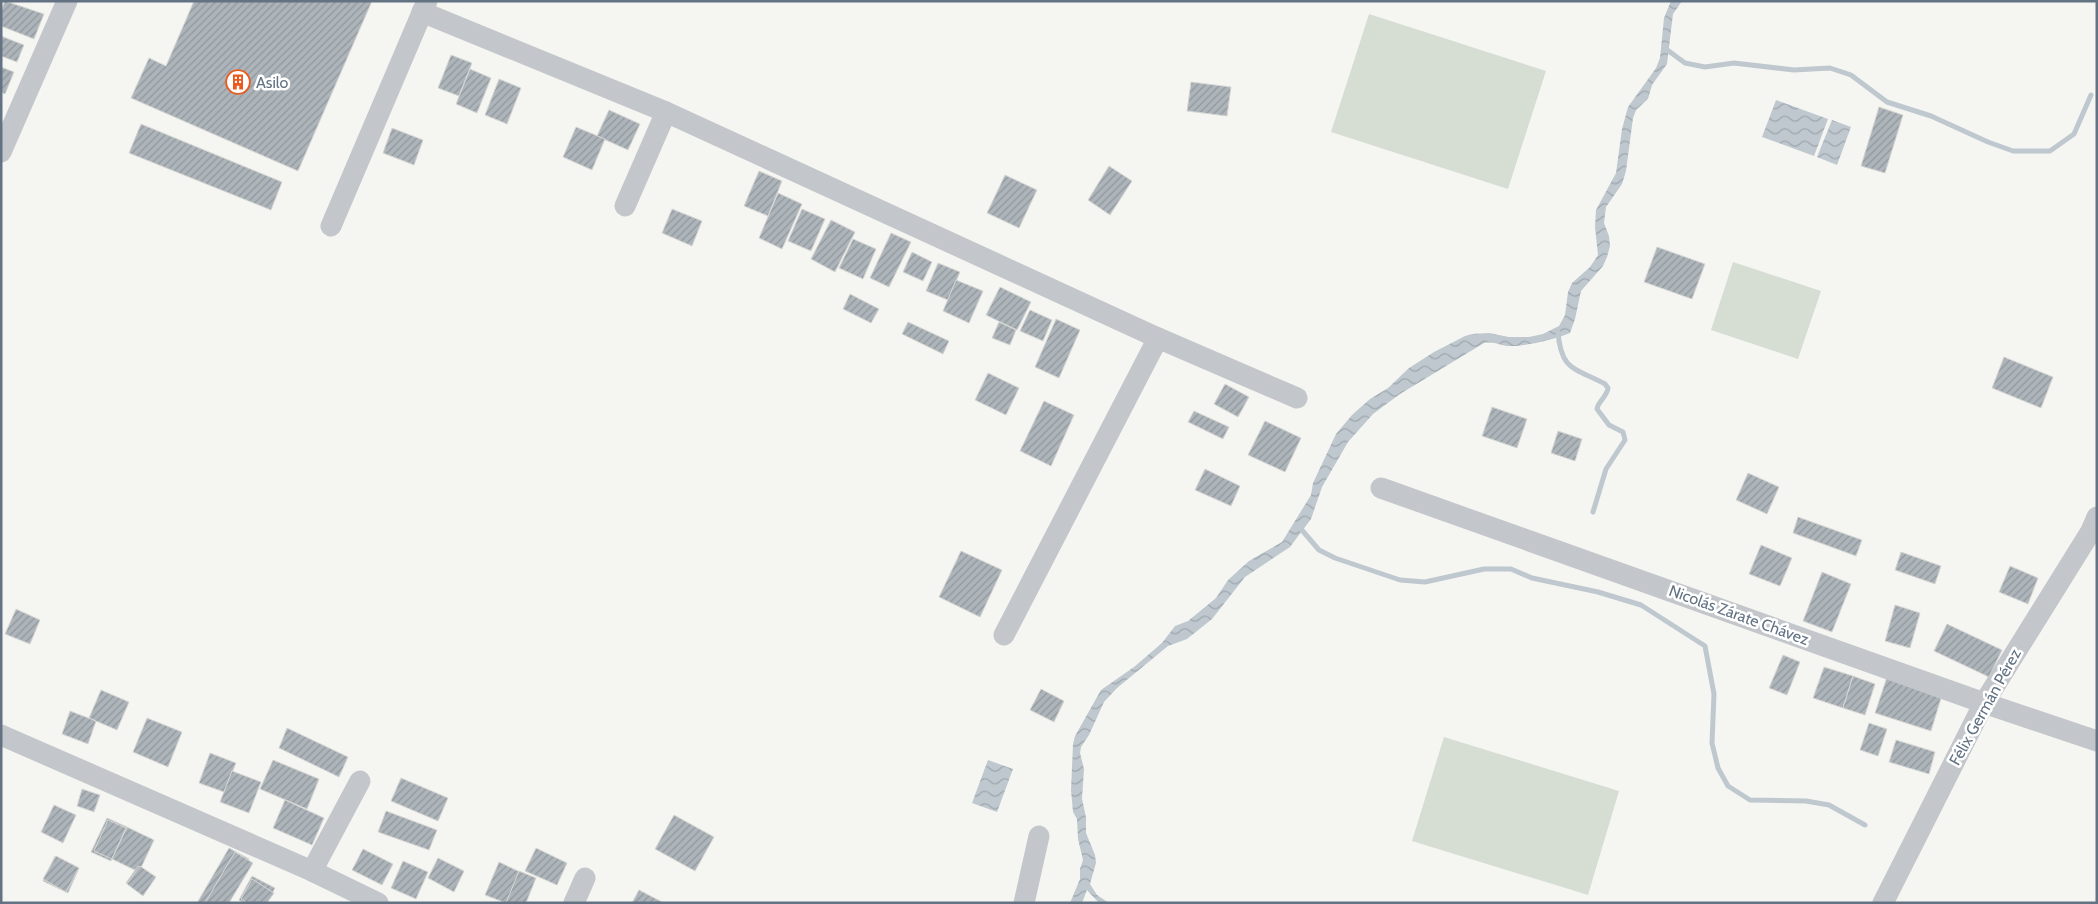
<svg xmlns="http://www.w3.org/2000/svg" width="2098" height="904" font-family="Cabin,sans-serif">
	<defs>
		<pattern id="water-waves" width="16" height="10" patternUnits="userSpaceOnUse" patternTransform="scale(1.25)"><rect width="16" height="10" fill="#bec8ce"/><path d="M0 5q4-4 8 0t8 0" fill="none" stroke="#9ea7ad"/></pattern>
		<pattern id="building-hatch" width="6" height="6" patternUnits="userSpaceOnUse" patternTransform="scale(1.25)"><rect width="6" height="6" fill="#adb4ba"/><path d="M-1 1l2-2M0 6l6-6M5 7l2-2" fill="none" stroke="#90979d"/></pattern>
	</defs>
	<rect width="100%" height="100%" fill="#f5f6f2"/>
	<g fill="#d6ddd3">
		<polygon points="1369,14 1546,71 1508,189 1331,132"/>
		<polygon points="1733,262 1821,291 1798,359 1711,330"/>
		<polygon points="1444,737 1619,791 1588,895 1412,841"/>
	</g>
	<g fill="url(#water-waves)">
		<path d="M1671,1H1682L1673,14L1667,64L1652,85L1648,99L1636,110L1633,118L1626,171L1622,184L1606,207L1604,223L1609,236L1610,246L1607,257L1603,266L1581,291L1575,319L1570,333C1556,339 1527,346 1512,346C1502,347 1495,341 1484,343L1400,394L1373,414L1348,442L1322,487L1311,519L1290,547L1245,577L1212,619L1187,639L1168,646L1117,688L1104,702L1089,735L1081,747L1080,753L1084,769L1082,799L1086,817V833L1095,855L1096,863L1090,884L1097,895L1109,903H1099L1087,890L1082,903H1070L1080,879V869L1083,860L1078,839L1077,819L1073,812L1071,790L1073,744L1075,736L1101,690L1134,667L1162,643L1175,626L1188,621L1216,598L1228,580L1249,561L1282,542L1311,495L1313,483L1336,434L1352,415L1370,399L1388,388L1409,368L1434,352L1465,336L1472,334L1489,333L1509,337H1529L1543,334L1559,326L1565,315L1568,292L1572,283L1590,267L1598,255L1595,227L1596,210L1616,173L1622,129L1628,107L1656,68L1660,58L1664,18Z"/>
		<polygon points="1776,100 1828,119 1814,156 1762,137"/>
		<polygon points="1832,120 1851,127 1837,165 1817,157"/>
		<polygon points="988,760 1013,769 997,812 972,803"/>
	</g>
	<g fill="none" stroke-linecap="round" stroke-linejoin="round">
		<g stroke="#bec8ce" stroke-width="5">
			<polyline points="1666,49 1685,63 1705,67 1734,63 1794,70 1830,68 1851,75 1887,102 1931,116 1988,142 2013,151 2050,151 2074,134 2091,95"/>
			<path d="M1558,332C1561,372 1576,368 1605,384L1608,388C1607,397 1598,401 1597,409L1609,425L1623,432L1625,440L1606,469L1593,512"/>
			<polyline points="1301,529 1319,550 1335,558 1400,580 1425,582 1484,569 1511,569 1532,578 1598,592 1641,605 1705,646 1714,694 1712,743 1718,768 1728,786 1750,800 1806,801 1829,805 1865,825"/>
		</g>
	</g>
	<g fill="url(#building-hatch)" stroke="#d7d7d4">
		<polygon points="5,1 44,14 34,39 1,26 1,11"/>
		<polygon points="194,1 372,1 298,171 131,98 149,58 166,66"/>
		<polygon points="1,36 24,45 17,62 1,56"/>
		<polygon points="451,55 472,63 459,96 438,88"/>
		<polygon points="1,67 14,72 5,94 1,92"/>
		<polygon points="470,69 491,78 477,113 456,104"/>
		<polygon points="499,79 521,88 507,124 485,115"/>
		<polygon points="1191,82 1231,87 1227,116 1187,111"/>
		<polygon points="1879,107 1903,115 1885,173 1861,166"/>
		<polygon points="609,110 640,124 628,150 597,136"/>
		<polygon points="141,124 282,182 271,210 129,153"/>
		<polygon points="576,127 605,139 592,170 563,157"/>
		<polygon points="392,128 423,140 414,165 383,153"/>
		<polygon points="1109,166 1132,181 1110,215 1088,200"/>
		<polygon points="759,171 782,181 768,216 744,206"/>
		<polygon points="1005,175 1037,190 1019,228 987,213"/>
		<polygon points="778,193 802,204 782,249 759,238"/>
		<polygon points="672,209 702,221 692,246 662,233"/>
		<polygon points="802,209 825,219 811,251 788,241"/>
		<polygon points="831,220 855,232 835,272 811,259"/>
		<polygon points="891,233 911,242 889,287 870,278"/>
		<polygon points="853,239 876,249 863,279 839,268"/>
		<polygon points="1657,247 1705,264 1692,299 1644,282"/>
		<polygon points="912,252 932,262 923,281 903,272"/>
		<polygon points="938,263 960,272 948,300 926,291"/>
		<polygon points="956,280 983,291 969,323 943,311"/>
		<polygon points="1000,287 1031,302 1017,330 986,315"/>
		<polygon points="850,294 879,309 871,323 843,309"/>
		<polygon points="1030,310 1052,320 1043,341 1020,331"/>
		<polygon points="1056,319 1080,330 1059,378 1035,367"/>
		<polygon points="908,322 949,341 943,354 902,334"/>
		<polygon points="999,322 1016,330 1010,345 992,338"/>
		<polygon points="2004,357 2053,377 2041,408 1992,388"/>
		<polygon points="988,373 1019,388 1006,415 975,400"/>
		<polygon points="1225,384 1249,397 1238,417 1214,404"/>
		<polygon points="1044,401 1074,415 1051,466 1020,451"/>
		<polygon points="1492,407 1527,419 1517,448 1482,436"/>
		<polygon points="1194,411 1229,427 1223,439 1188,422"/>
		<polygon points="1265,421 1301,438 1285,472 1248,455"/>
		<polygon points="1558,431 1582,439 1575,461 1551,453"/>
		<polygon points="1205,469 1240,486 1231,506 1195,490"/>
		<polygon points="1748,473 1779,487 1767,514 1736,500"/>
		<polygon points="1798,517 1862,540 1856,556 1793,533"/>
		<polygon points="1761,545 1792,558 1780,586 1749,574"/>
		<polygon points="961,551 1002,570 980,617 939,597"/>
		<polygon points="1901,552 1941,566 1935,584 1895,570"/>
		<polygon points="2010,566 2038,578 2028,604 1999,592"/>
		<polygon points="1822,572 1851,584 1832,632 1803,621"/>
		<polygon points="1895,605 1920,613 1910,648 1885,641"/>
		<polygon points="16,609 40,620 30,644 5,634"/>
		<polygon points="1947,624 2002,650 1989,677 1934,651"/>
		<polygon points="1783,655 1800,662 1787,695 1769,688"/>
		<polygon points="1824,667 1853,676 1843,708 1813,698"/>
		<polygon points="1853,676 1875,684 1865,715 1843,708"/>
		<polygon points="1887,677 1942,695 1931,731 1875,713"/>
		<polygon points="1041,689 1064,701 1054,722 1030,710"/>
		<polygon points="101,690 129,702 117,730 89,718"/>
		<polygon points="70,711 96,721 88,744 62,734"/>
		<polygon points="147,718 182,732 168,767 133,752"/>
		<polygon points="1869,723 1887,729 1878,756 1860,750"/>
		<polygon points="287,728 348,757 339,777 279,748"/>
		<polygon points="1896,740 1935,752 1929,774 1889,762"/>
		<polygon points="210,753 236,763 224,792 199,783"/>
		<polygon points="273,760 319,779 307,809 260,789"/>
		<polygon points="232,771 261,782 249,813 220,802"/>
		<polygon points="401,778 448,798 438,821 391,801"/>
		<polygon points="82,789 100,795 94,812 77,806"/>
		<polygon points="285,800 324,818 312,845 273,828"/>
		<polygon points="54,805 76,815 63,843 41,832"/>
		<polygon points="386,811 437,830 429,850 378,832"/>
		<polygon points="674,815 714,837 695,871 655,849"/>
		<polygon points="107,818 127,827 111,861 91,852"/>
		<polygon points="108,820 126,828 112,859 94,851"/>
		<polygon points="127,827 154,840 139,872 112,859"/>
		<polygon points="229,848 249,859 223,903 197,903"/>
		<polygon points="536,848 567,863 557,885 525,871"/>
		<polygon points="363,849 393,864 382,885 352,870"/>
		<polygon points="235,852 253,863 229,903 205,903"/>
		<polygon points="55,856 79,868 68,893 43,881"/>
		<polygon points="56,856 79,868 66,892 43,879"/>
		<polygon points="438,858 464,871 454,892 428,878"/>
		<polygon points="403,861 428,872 416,899 391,888"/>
		<polygon points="499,862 520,872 506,903 485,895"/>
		<polygon points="138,866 155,877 143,894 126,883"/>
		<polygon points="140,866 156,877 143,896 127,884"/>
		<polygon points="519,871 536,878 526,903 506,903"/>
		<polygon points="252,876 275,888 267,903 244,903 239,900"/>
		<polygon points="252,879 274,893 267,903 247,903 241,899"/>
		<polygon points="639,890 664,903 632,903"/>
	</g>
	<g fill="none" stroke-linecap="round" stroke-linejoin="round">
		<g stroke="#c3c6ca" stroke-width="21">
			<polyline points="422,12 666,112 1158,338 1297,398"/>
			<polyline points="1,152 67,1"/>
			<polyline points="625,206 666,112"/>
			<polyline points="331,226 427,1"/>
			<polyline points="1381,488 1984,703 2097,741"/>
			<polyline points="1004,635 1158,338"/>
			<polyline points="1,735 312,871 378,903"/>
			<polyline points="312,871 360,781"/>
			<polyline points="574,903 585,878"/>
			<polyline points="1024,903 1039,836"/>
			<polyline points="1883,903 1984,703 2091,531 2097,517"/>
		</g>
	</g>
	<defs>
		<g id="building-ring" transform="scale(1.25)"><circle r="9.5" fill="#fff" stroke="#ea5a1d" stroke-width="1.5"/><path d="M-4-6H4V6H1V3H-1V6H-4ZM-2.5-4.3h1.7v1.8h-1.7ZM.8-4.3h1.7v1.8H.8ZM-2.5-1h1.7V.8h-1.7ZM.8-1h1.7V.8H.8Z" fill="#ea5a1d"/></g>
	</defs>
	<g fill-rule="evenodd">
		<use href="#building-ring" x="238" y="82"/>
	</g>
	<g text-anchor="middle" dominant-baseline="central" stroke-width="5" stroke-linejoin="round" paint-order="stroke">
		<g font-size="16" fill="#637384" stroke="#fff" text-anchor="start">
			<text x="256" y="82">Asilo</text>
		</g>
		<g font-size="16" fill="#637384" stroke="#fff">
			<text transform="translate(1739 615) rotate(20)">Nicolás Zárate Chávez</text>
			<text transform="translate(1985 707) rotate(-61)">Félix Germán Pérez</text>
		</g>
	</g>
	<rect width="2098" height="904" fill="none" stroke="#637384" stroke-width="5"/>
</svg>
